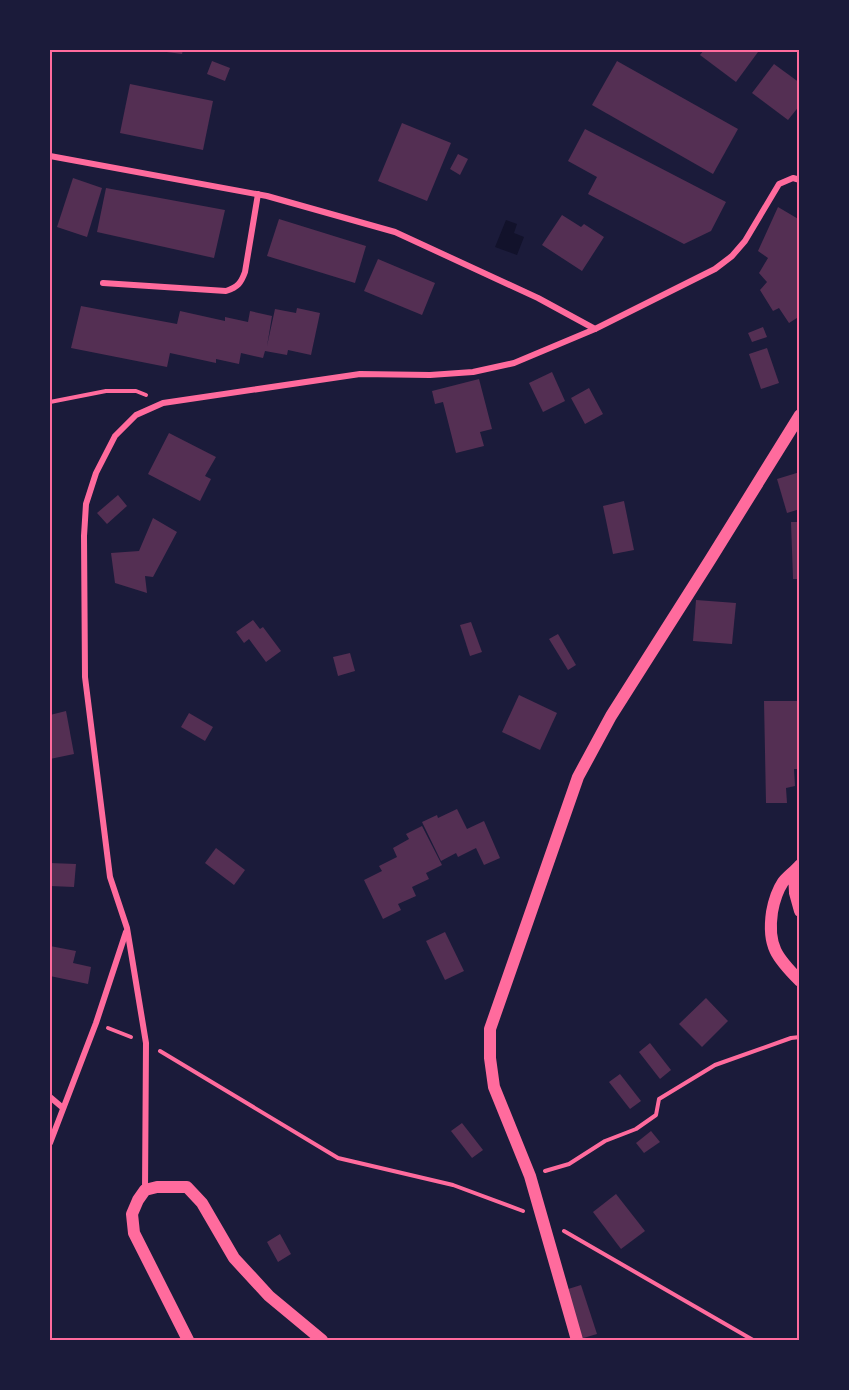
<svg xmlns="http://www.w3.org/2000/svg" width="849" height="1390" font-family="'Work Sans',sans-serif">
	<rect width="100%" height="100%" fill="#1b1b3a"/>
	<polygon fill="#12122b" points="506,220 517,224 514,233 524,237 517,255 495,247"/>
	<g fill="#542f53">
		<polygon points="159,50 183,50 182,54 159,51"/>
		<polygon points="704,50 754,50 758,52 736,82 700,55"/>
		<polygon points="212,61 230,68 225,81 207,74"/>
		<polygon points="617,61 738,129 713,174 592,105"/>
		<polygon points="774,64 800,83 800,105 788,120 752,93"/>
		<polygon points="130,84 213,101 203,150 120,133"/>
		<polygon points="402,123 451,143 427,201 378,181"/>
		<polygon points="585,129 726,202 711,231 684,244 588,194 597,177 568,161"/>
		<polygon points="458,154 468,159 460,175 450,169"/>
		<polygon points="73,178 102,188 87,237 57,227"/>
		<polygon points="106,188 225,210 214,258 97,232"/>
		<polygon points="778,207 800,220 800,271 797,279 800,282 800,316 789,323 779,308 773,311 760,290 767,282 759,273 768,258 758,251"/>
		<polygon points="562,215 581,227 584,224 604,237 582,271 542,245"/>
		<polygon points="279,219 366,246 355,283 267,256"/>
		<polygon points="378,259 435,283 422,315 364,291"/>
		<polygon points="81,306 177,324 180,311 225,321 225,317 248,322 250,311 272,316 267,346 275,309 296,313 297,308 320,313 311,355 288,350 287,355 265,351 263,358 241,353 239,364 216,359 216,363 170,353 167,367 71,348"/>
		<polygon points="763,327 767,337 752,342 748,333"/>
		<polygon points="767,348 779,383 761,389 749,354"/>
		<polygon points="552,372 565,401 543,412 529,383"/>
		<polygon points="479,379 492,429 480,432 484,446 456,453 443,402 435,404 432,391"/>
		<polygon points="589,388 603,414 585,424 571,398"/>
		<polygon points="169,433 216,457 205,476 211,479 200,501 148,474"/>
		<polygon points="800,472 800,509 787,513 777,479"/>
		<polygon points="118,495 127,506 107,524 97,513"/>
		<polygon points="624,501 634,550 613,554 603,506"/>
		<polygon points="153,518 177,532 153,577 145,576 147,593 115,583 111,553 139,551"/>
		<polygon points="791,522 800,522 800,579 793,579"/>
		<polygon points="696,600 736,603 732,644 693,641"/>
		<polygon points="253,620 260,629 263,627 281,651 266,662 249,639 244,643 236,632"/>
		<polygon points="471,622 482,652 470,656 460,625"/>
		<polygon points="558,634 576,665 568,670 549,639"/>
		<polygon points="350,653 355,671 338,676 333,657"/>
		<polygon points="519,695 557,713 540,750 502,732"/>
		<polygon points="764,701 800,701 800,769 794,769 795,786 786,788 787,803 766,803"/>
		<polygon points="66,711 74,754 50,759 50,715"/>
		<polygon points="189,713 213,727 205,741 181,727"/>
		<polygon points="457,809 467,829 484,821 500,858 484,865 476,848 458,857 456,853 441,861 422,822 437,815 438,818"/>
		<polygon points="422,826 442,865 426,873 429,879 412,887 416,896 398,904 401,910 383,919 364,880 382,871 379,866 397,857 393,848 409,839 406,834"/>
		<polygon points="216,848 245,870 234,885 205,863"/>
		<polygon points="50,863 76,864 74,887 50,886"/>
		<polygon points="445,932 464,971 445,980 426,941"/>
		<polygon points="50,946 76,951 73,963 91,967 88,984 50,976"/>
		<polygon points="706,998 728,1021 702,1047 679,1024"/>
		<polygon points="650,1043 671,1070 660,1079 639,1052"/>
		<polygon points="620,1074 641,1101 630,1109 609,1082"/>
		<polygon points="462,1123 483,1150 472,1158 451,1131"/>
		<polygon points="651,1131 660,1142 644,1153 636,1143"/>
		<polygon points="616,1194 645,1231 621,1249 593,1212"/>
		<polygon points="280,1234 291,1254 278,1262 267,1242"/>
		<polygon points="581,1285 597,1334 580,1339 565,1290"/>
	</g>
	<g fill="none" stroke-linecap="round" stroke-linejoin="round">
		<g stroke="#ff6b9d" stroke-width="4">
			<polyline points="50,402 106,391 136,391 146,395"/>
			<polyline points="108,1028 131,1037"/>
			<polyline points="160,1051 338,1158 453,1185 523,1211"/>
			<polyline points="545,1171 569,1164 605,1141 636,1129 656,1115 659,1099 715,1065 791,1038 800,1037"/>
			<polyline points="564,1231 753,1340"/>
		</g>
		<g stroke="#ff6b9d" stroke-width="6">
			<polyline points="50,156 267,196 395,232 538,298 595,329 715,269 732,256 745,241 779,184 793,178 800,180"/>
			<path d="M103,283L226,291C238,287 241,283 245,272L258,194"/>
			<polyline points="50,1097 63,1108"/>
			<polyline points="50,1143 96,1023 126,932"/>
			<polyline points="145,1190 146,1043 127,928 110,877 85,677 84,536 86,504 96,473 115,436 136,415 163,403 360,374 430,375 473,372 514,363 595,329"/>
		</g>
		<g stroke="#ff6b9d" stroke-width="12">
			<path d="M800,865C795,871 788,876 783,882C777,891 774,901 772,912C767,946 777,958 800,981"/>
			<polyline points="794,872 795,893 800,911"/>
			<polyline points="188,1340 134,1233 132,1214 138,1200 145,1190 157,1187 187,1187 202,1203 234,1258 269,1296 322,1340"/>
			<polyline points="577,1340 530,1176 494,1087 490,1058 490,1029 578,777 611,716 710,560 800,415"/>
		</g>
	</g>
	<rect width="849" height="1390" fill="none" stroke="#1b1b3a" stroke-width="102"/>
	<rect x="51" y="51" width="747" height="1288" fill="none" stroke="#ff6b9d" stroke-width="2"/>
</svg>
